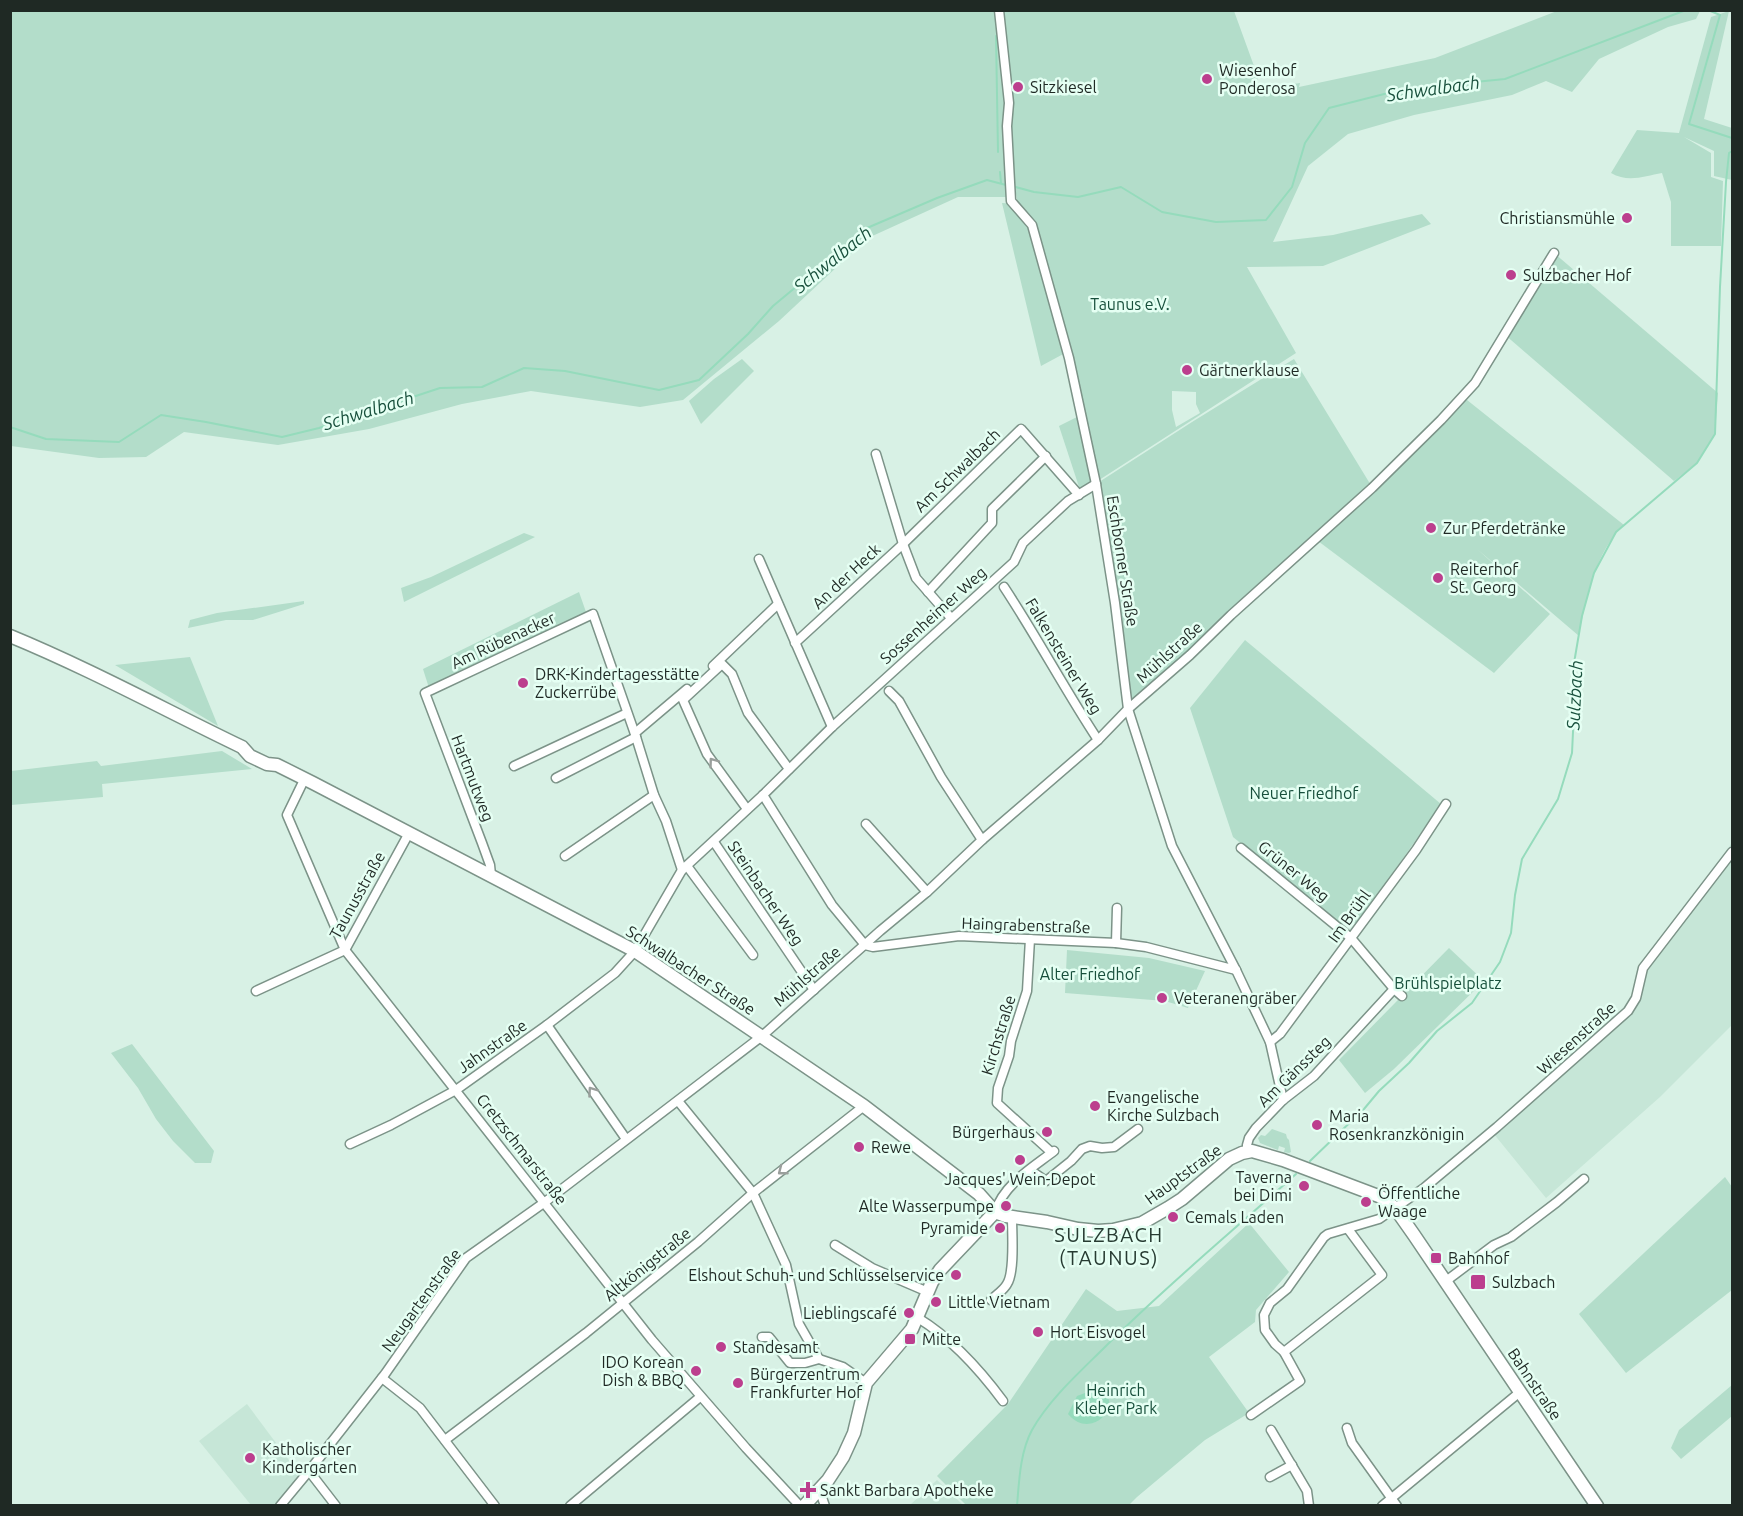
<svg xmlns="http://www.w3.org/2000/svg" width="1743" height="1516" font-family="Ubuntu,sans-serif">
	<rect width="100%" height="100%" fill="#d8f1e5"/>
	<g fill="#c6e6d7">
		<polygon points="1732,842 1732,1025 1660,1097 1546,1198 1489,1128 1631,1001 1640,965 1717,868"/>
		<polygon points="247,1404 300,1475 275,1505 251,1505 199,1441"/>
		<polygon points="937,1480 963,1505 910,1505"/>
	</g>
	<g fill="#b3ddca" fill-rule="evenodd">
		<path d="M11,11H1234L1258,77L1255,90L1300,83L1299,87L1435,58L1557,11H1700L1696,19L1668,27L1599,59L1572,92L1546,81L1512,95L1414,115L1348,134L1308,166L1273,242L1333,235L1422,214L1431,224L1323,266L1247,267L1296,353L1096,482L1067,352L1041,366L1002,203L1018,204L1009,157L1004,163L1007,197H958L868,238L779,321L683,400L640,407L531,391L462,404L369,429L278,445L184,432L146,457L99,458L11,446ZM1172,391L1196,392V404L1200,413L1176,427L1172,410Z"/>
		<path d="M1729,11L1704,119L1732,128V180L1714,176V151L1684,137L1711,153V177L1723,181L1721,246H1671V202L1662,173C1645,176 1628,183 1611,173L1637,130L1679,133L1711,17Z"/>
		<polygon points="1554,253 1718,393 1715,434 1697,463 1674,481 1504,334"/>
		<polygon points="742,359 754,371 701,424 689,401 714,379"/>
		<path d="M1294,359L1372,487L1462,396L1624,525C1596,550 1585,601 1579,636L1477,549L1550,614L1494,673L1318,541L1128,709L1096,484L1192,422Z"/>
		<polygon points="1079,416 1093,479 1080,490 1059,426"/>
		<polygon points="524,533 535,537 404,602 401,588 431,577"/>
		<polygon points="579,592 586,612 429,688 423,669"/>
		<polygon points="304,601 304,604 253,620 226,620 188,628 190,620 217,613"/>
		<polygon points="1245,640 1441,804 1358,923 1340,924 1233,837 1190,708"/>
		<polygon points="190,657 218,726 115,665"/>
		<polygon points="222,751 252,769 102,784 103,797 11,805 11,771 97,761 101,766"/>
		<polygon points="1449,948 1484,981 1394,1069 1365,1093 1339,1060"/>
		<polygon points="1067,950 1149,958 1205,971 1188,1008 1165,1001 1065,993"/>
		<polygon points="132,1044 214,1151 211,1163 195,1163 173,1141 156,1119 138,1088 111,1053"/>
		<polygon points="1272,1129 1286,1134 1287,1138 1289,1140 1291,1152 1289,1153 1284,1152 1285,1148 1279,1146 1278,1150 1260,1143 1258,1138 1261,1135 1265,1136"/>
		<polygon points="1725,1177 1732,1187 1732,1290 1626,1373 1579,1314"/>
		<polygon points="1249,1223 1289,1272 1256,1310 1255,1322 1209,1357 1249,1413 1205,1440 1137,1497 1129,1505 966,1505 937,1476 1008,1404 1086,1289 1117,1311 1159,1306"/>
		<polygon points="1732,1385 1732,1416 1681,1459 1671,1448 1679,1430"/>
	</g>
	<path fill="#95dbbc" d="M1093,1390C1131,1394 1094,1445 1068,1414L1077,1396Z"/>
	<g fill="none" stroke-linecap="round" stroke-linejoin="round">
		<g stroke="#95dbbc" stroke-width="2">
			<polyline points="1708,10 1720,15 1689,124 1732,138"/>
			<polyline points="996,36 998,152"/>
			<polyline points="1000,172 1001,183"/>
			<polyline points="1012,186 1034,192 1078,197 1121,187 1162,212 1216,222 1266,220 1292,187 1305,143 1329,108 1404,89 1505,79 1686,10"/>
			<polyline points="10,427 46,439 119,442 161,415 206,422 282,437 319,428 440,388 482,387 524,368 565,371 659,390 699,380 748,334 773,306 867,228 937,198 987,180 1006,185"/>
			<polyline points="1310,1161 1364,1109 1379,1091 1409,1063 1437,1031 1472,1003 1500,962 1511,933 1515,895 1522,859 1558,799 1572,753 1574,711 1573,669 1582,616 1594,573 1616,532 1697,463 1715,434 1720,287 1726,182 1729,153 1732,151"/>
			<path d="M1017,1506C1019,1482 1020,1452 1032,1430C1050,1398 1081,1371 1107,1345C1167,1285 1233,1231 1296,1174"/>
		</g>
		<g stroke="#7c9388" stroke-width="11">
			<g id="street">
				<polyline points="999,10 1009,103 1007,126 1011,201 1032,225 1069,358 1096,484 1115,603 1128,709 1172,846 1236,970 1270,1042 1283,1100"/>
				<polyline points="876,454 903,544 916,578 951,618"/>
				<polyline points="759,559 832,727"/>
				<path d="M1004,587C1037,637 1065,690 1098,740"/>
				<polyline points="928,592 992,523 992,509 1046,456"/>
				<polyline points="795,643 903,544 1021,429 1079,495"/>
				<polyline points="713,666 778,604"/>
				<polyline points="889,691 899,701 941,777 982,840"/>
				<polyline points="635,733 687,689"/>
				<polyline points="514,766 627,713"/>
				<polyline points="556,778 636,737"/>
				<polyline points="304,780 287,815 345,950 652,1340 746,1448 800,1506"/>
				<polyline points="763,795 832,905 865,945 873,947 959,936 1116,943 1146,947 1236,970"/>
				<polyline points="747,809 707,754 683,700 722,664 732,674 748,713 789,769"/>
				<polyline points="866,824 927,892"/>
				<polyline points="714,842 814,990"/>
				<polyline points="1241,848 1351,938 1394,989 1402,996"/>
				<polyline points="565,856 654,795"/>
				<polyline points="687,866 753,955"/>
				<polyline points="491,875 490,865 482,843 425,693 593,614 636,737 654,795 666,821 682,870"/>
				<polyline points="1030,939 1027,991 1011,1041 1009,1056 998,1088 997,1103 1051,1152"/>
				<polyline points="1116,943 1117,908"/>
				<polyline points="256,991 345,950 409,833"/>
				<polyline points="547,1025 626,1139"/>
				<polyline points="1270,1042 1280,1034 1416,850 1446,804"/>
				<polyline points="678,1101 753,1193 786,1265 799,1324 819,1359 843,1367 866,1383"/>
				<polyline points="350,1144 391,1125 456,1090 547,1025 615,973 635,951 682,870 763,795 832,727 1014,562 1023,543 1068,501 1096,484"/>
				<polyline points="1247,1151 1247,1145 1249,1138 1256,1128 1283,1100 1314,1076 1394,989"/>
				<polyline points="1030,1170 1046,1181 1071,1161 1082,1149 1090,1146 1102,1148 1114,1147 1138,1129"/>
				<path d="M995,1212C1004,1184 1032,1168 1054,1151"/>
				<polyline points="835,1245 872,1268 928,1292"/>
				<polyline points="1446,1281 1494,1245 1511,1237 1557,1202 1584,1179"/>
				<path d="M991,1300C996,1295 1004,1290 1007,1284C1015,1272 1012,1233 1012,1218"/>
				<path d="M918,1318C951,1338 980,1370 1003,1401"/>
				<polyline points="762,1337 769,1337 790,1363 805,1363 819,1359"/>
				<polyline points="1284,1352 1382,1275 1348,1229"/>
				<polyline points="382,1378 420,1408 495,1506"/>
				<polyline points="1251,1415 1300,1381 1284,1352 1275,1344 1265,1330 1264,1315 1270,1303 1287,1289 1324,1237 1328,1234 1379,1219 1424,1188 1497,1127 1628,1011 1636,998 1643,968 1732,852"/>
				<polyline points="1347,1428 1352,1443 1397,1506"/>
				<polyline points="1271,1430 1307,1491 1309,1506"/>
				<polyline points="445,1440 586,1333 698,1242 753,1193 864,1106"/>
				<polyline points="309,1471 336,1506"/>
				<polyline points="1270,1477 1292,1465"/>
				<polyline points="819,1489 825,1506"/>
				<polyline points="280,1506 309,1471 385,1374 466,1258 545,1202 762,1036 880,931 927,892 982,840 1098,740 1128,709 1190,655 1231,615 1372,488 1441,420 1475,383 1554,253"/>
				<polyline points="570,1506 700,1397"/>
				<polyline points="1382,1506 1520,1392"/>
			</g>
		</g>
		<g stroke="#7c9388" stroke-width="15">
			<g id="secondary">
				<path d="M10,636C90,669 165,710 242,747L250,756L267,764L277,765L313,783L635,951L864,1106L979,1194L995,1212L1006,1216L1047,1222L1078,1229L1098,1231L1113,1230L1142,1223L1168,1208L1182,1199L1229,1159L1242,1153L1252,1151L1283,1160L1381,1197L1395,1208L1414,1235L1597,1506"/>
				<polyline points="804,1506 828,1480 843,1457 854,1433 866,1383 912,1329 932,1282 940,1270 995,1212"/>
			</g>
		</g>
		<use href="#street" stroke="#fff" stroke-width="8"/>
		<use href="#secondary" stroke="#fff" stroke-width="12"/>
	</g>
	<defs><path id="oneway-chevron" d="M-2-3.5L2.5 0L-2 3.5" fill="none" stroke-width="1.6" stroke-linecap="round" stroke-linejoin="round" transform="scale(1.5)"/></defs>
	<g stroke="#9a9f9c">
		<use href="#oneway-chevron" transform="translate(713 762) rotate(-126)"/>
		<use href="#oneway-chevron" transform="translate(592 1091) rotate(-125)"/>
		<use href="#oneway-chevron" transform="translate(782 1171) rotate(142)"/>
	</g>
	<g fill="#bc3f8e" stroke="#e5fff3" stroke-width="2">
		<circle cx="1207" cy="79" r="6"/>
		<circle cx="1018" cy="87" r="6"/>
		<circle cx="1627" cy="218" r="6"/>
		<circle cx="1511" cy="275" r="6"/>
		<circle cx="1187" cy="370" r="6"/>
		<circle cx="1431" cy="528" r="6"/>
		<circle cx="1438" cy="578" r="6"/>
		<circle cx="523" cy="683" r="6"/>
		<circle cx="1162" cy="998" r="6"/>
		<circle cx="1095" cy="1106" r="6"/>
		<circle cx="1317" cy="1125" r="6"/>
		<circle cx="1047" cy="1132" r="6"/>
		<circle cx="859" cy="1147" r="6"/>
		<circle cx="1020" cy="1160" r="6"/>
		<circle cx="1304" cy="1186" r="6"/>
		<circle cx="1366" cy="1202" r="6"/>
		<circle cx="1006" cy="1206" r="6"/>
		<circle cx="1173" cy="1217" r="6"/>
		<circle cx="1000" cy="1228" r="6"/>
		<rect x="1430" y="1252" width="12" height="12" rx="3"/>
		<circle cx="956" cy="1275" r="6"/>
		<rect x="1470" y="1274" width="16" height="16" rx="3"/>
		<circle cx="936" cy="1302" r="6"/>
		<circle cx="909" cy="1313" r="6"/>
		<circle cx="1038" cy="1332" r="6"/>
		<rect x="904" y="1333" width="12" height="12" rx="3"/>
		<circle cx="721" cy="1347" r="6"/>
		<circle cx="696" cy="1371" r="6"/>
		<circle cx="738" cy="1383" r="6"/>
		<circle cx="250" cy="1458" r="6"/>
		<path d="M805 1481h6v6h6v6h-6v6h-6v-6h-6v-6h6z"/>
	</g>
	<g text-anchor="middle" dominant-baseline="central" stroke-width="5" stroke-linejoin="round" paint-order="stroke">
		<g font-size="16" fill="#1f2924" stroke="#e5fff3" text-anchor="start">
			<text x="1219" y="70">Wiesenhof<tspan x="1219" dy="18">Ponderosa</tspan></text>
			<text x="1030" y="87">Sitzkiesel</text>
			<text x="1615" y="218" text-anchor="end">Christiansmühle</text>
			<text x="1523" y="275">Sulzbacher Hof</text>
			<text x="1199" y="370">Gärtnerklause</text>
			<text x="1443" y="528">Zur Pferdetränke</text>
			<text x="1450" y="569">Reiterhof<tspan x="1450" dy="18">St. Georg</tspan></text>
			<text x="535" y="674">DRK-Kindertagesstätte<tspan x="535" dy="18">Zuckerrübe</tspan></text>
			<text x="1174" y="998">Veteranengräber</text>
			<text x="1107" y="1097">Evangelische<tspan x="1107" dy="18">Kirche Sulzbach</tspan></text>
			<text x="1329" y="1116">Maria<tspan x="1329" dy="18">Rosenkranzkönigin</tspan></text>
			<text x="1035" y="1132" text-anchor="end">Bürgerhaus</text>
			<text x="871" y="1147">Rewe</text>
			<text x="1292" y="1177" text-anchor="end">Taverna<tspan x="1292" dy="18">bei Dimi</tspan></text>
			<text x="1020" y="1179" text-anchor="middle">Jacques' Wein-Depot</text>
			<text x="1378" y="1193">Öffentliche<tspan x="1378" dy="18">Waage</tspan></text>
			<text x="994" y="1206" text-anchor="end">Alte Wasserpumpe</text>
			<text x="1185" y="1217">Cemals Laden</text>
			<text x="988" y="1228" text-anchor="end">Pyramide</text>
			<text x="1448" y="1258">Bahnhof</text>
			<text x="944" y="1275" text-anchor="end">Elshout Schuh- und Schlüsselservice</text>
			<text x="1492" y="1282">Sulzbach</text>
			<text x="948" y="1302">Little Vietnam</text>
			<text x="897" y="1313" text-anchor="end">Lieblingscafé</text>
			<text x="1050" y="1332">Hort Eisvogel</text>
			<text x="922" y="1339">Mitte</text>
			<text x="733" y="1347">Standesamt</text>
			<text x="684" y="1362" text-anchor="end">IDO Korean<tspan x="684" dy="18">Dish &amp; BBQ</tspan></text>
			<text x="750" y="1374">Bürgerzentrum<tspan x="750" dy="18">Frankfurter Hof</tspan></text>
			<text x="262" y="1449">Katholischer<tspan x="262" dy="18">Kindergarten</tspan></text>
			<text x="820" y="1490">Sankt Barbara Apotheke</text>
		</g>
		<g font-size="16" fill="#174f3b" stroke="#e5fff3">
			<text x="1130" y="304">Taunus e.V.</text>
			<text x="1304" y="793">Neuer Friedhof</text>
			<text x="1090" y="974">Alter Friedhof</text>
			<text x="1448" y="983">Brühlspielplatz</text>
			<text x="1116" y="1390">Heinrich<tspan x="1116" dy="18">Kleber Park</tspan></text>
		</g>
		<g font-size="16" fill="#1f2924" stroke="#e5fff3">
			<text transform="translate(957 470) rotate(-44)">Am Schwalbach</text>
			<text transform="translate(1123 561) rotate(81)">Eschborner Straße</text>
			<text transform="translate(846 576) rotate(-43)">An der Heck</text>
			<text transform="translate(933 615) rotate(-42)">Sossenheimer Weg</text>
			<text transform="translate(503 640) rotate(-25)">Am Rübenacker</text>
			<text transform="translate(1169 652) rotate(-42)">Mühlstraße</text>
			<text transform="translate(1064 656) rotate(59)">Falkensteiner Weg</text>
			<text transform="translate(473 778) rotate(69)">Hartmutweg</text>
			<text transform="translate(1294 871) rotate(39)">Grüner Weg</text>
			<text transform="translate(766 893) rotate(56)">Steinbacher Weg</text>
			<text transform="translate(357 895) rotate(-61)">Taunusstraße</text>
			<text transform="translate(1349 916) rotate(-54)">Im Brühl</text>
			<text transform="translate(1026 925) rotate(2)">Haingrabenstraße</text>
			<text transform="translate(691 970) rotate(33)">Schwalbacher Straße</text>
			<text transform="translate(807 976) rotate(-41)">Mühlstraße</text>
			<text transform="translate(998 1035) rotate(-73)">Kirchstraße</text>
			<text transform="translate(1576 1038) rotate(-42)">Wiesenstraße</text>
			<text transform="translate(492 1046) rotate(-35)">Jahnstraße</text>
			<text transform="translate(1294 1071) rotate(-44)">Am Gänssteg</text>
			<text transform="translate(522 1149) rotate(52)">Cretzschmarstraße</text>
			<text transform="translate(1183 1174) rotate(-36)">Hauptstraße</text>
			<text transform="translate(647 1264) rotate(-39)">Altkönigstraße</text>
			<text transform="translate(421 1300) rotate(-54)">Neugartenstraße</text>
			<text transform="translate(1535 1384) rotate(56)">Bahnstraße</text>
		</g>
		<g font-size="18" font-style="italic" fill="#19513d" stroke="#e5fff3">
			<text transform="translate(1433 88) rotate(-8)">Schwalbach</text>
			<text transform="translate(832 259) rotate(-39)">Schwalbach</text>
			<text transform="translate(368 410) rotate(-17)">Schwalbach</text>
			<text transform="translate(1574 695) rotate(-87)">Sulzbach</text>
		</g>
		<g font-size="20" letter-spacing="1.5" fill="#273b32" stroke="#e5fff3">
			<text x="1109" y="1234">SULZBACH<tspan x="1109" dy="23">(TAUNUS)</tspan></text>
		</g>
	</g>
	<rect width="1743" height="1516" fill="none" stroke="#1f2924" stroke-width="24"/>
</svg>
